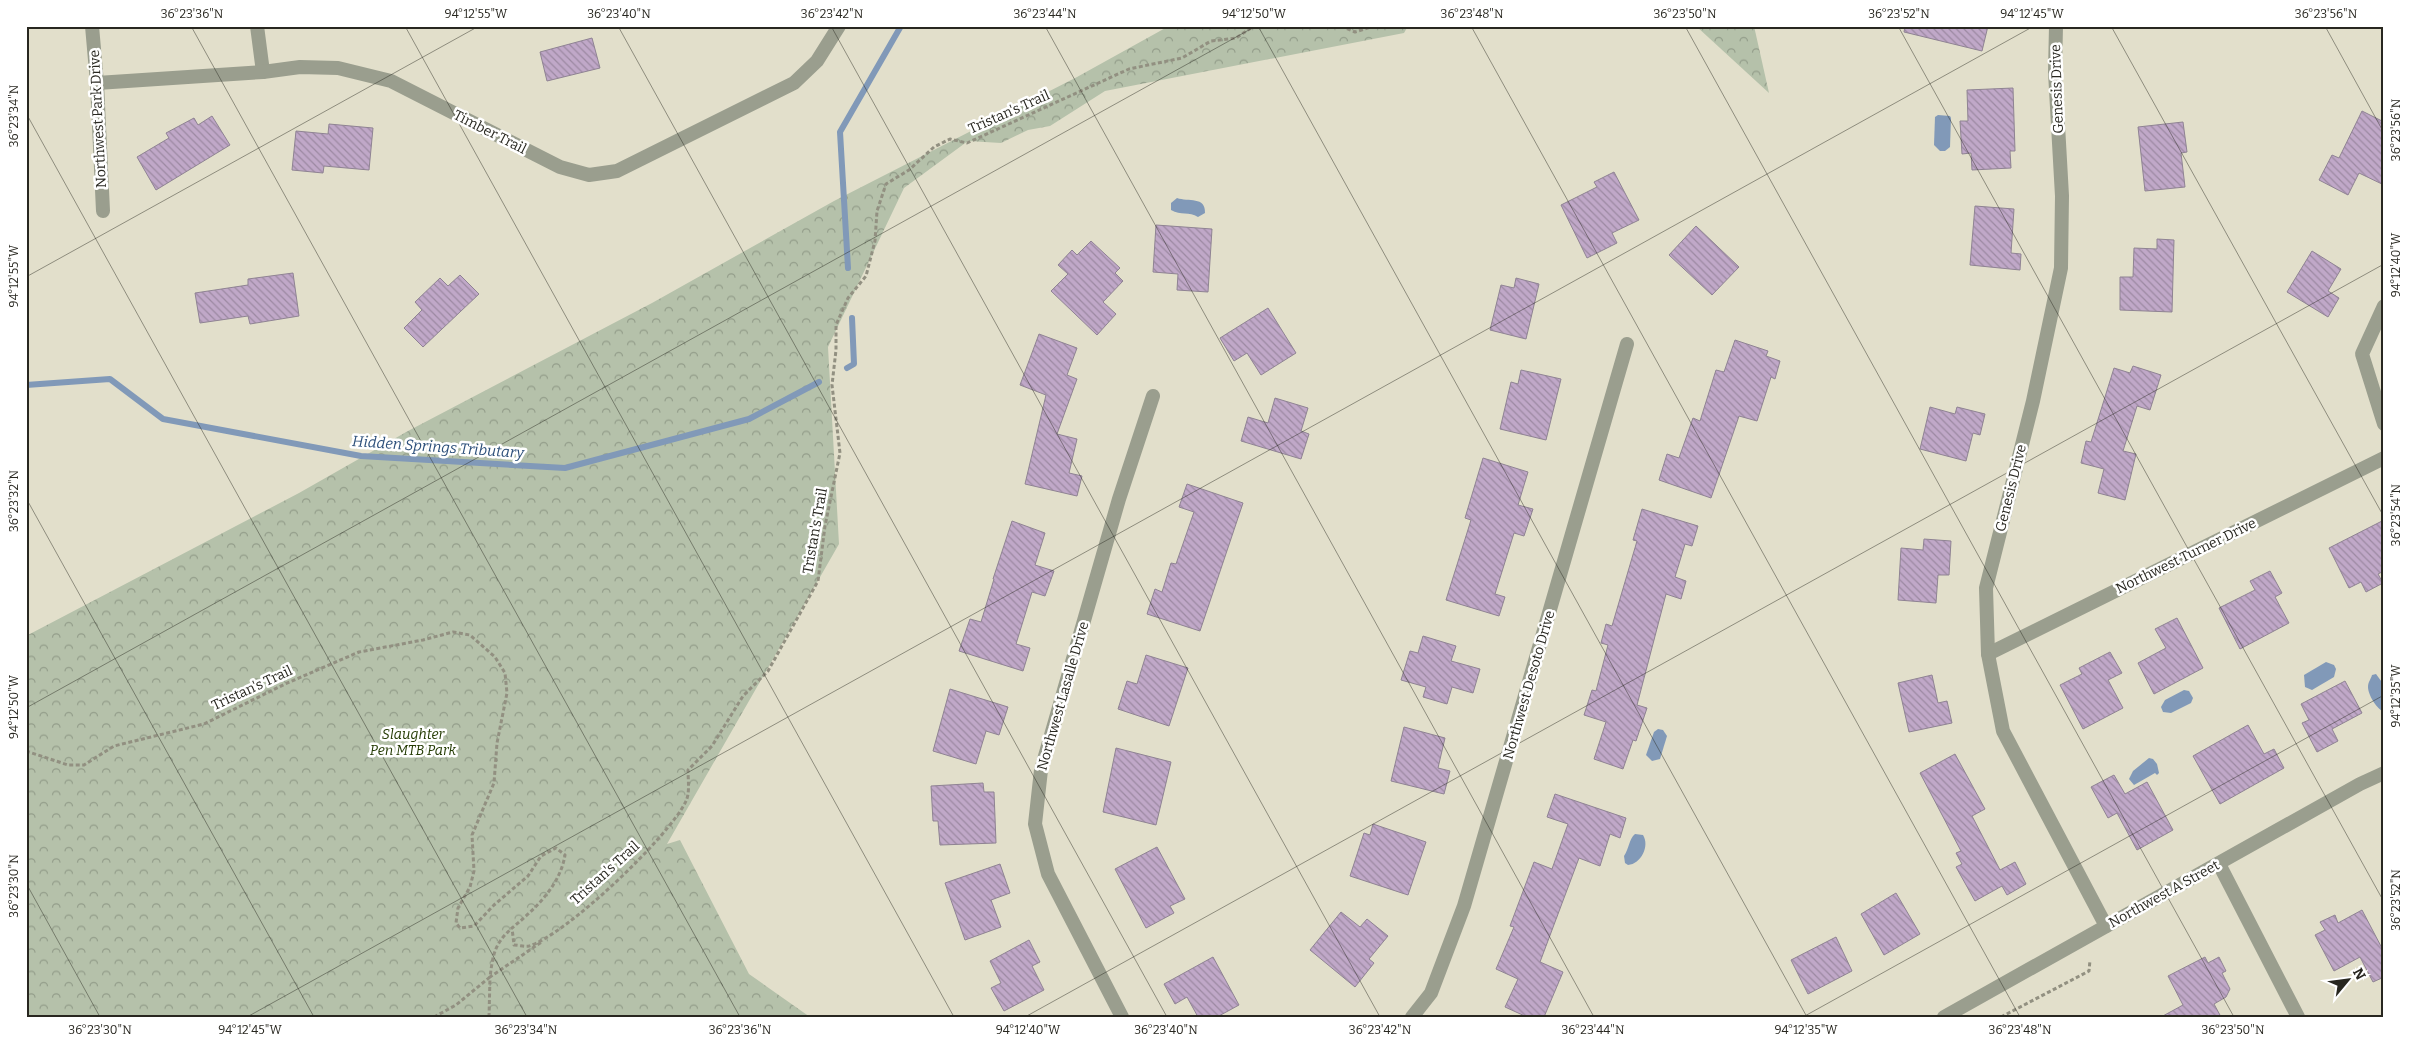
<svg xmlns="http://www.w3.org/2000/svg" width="2410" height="1043" font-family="Bitter,serif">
	<defs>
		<pattern id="forest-crowns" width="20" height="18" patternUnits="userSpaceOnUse" patternTransform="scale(1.25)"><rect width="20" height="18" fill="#b5c1aa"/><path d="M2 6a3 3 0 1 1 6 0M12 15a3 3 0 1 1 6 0" fill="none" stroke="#939d8a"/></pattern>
		<pattern id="building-back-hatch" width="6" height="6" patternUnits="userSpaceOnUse" patternTransform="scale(1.25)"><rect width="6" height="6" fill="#c0a8c8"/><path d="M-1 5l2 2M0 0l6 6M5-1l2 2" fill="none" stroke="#9c89a2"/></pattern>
	</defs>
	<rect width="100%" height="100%" fill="#e2dfcb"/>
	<g fill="url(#forest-crowns)">
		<polygon points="1169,26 1408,26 1404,33 1105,91 1050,126 1028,130 1001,143 968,141 904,188 828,347 839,544 667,844 680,840 749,974 810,1017 26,1017 26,636 299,493 408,431 652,303 834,201 1077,77"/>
		<polygon points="1696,26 1754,26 1769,93"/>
	</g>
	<g fill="#8199b8">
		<polygon points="1938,115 1950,116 1951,118 1950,147 1945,151 1940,151 1934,145 1935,117"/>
		<path d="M1177,198C1188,202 1206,196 1205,213L1198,217C1189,211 1181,216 1171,210V203Z"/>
		<polygon points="2326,662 2334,665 2336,669 2334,677 2312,690 2305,687 2304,675"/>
		<path d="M2376,674L2384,685V712C2377,709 2368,695 2368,687C2368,682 2371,679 2372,675Z"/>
		<polygon points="2184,690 2189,691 2193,698 2191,703 2171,713 2163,712 2161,707 2165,700"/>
		<polygon points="1658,729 1663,730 1667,736 1660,759 1652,761 1646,755 1654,732"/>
		<polygon points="2149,758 2153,759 2157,764 2159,773 2157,775 2155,773 2134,785 2129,779 2133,771"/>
		<path d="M1635,834L1643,835C1650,846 1641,864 1628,865L1625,863L1624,856C1629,849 1629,839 1635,834Z"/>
	</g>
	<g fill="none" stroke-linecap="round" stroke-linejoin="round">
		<g stroke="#8199b8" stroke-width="6">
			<polyline points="848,268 840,132 901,26"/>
			<polyline points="847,368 854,364 852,318"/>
			<polyline points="26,385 110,379 163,419 361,456 565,468 749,419 819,382"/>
		</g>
	</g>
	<g fill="url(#building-back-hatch)" stroke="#8f8393">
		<polygon points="1905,26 1988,26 1982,51 1904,32"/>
		<polygon points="592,38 600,68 547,81 540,52"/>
		<polygon points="2013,88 2015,151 2010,151 2011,168 1972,170 1971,153 1962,154 1960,121 1968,121 1967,90"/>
		<polygon points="2362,111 2384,122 2384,185 2359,173 2348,195 2319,180 2332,155 2339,158"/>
		<polygon points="212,116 230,145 156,190 137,157 169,138 166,133 194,118 198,125"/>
		<polygon points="2183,122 2187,152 2181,153 2185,187 2145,191 2138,127"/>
		<polygon points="329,124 373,128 369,170 324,166 323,173 292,170 296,131 328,134"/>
		<polygon points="1614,172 1639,220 1612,233 1617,243 1587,258 1561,205 1597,187 1594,182"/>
		<polygon points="1975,206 2014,209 2011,253 2021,254 2020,270 1970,265"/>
		<polygon points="1156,225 1212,229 1208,292 1177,290 1178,274 1153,272"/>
		<polygon points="1696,226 1739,267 1712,295 1669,255"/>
		<polygon points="2157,239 2174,240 2172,312 2120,310 2120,277 2133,277 2134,248 2157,249"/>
		<polygon points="1091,241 1120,268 1115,273 1123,281 1103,302 1116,314 1097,335 1051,291 1068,274 1058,265 1072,250 1077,255"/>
		<polygon points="2312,251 2341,269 2328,291 2339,298 2328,317 2287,292"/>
		<polygon points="293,273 299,316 250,324 248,316 200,323 195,293 248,285 248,279"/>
		<polygon points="460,275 479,294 423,347 404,328 422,310 415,302 440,278 448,286"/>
		<polygon points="1516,278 1539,284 1526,339 1490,330 1501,285 1514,288"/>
		<polygon points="1268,308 1296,353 1261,375 1247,353 1234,361 1220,338"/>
		<polygon points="1039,334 1077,348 1067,375 1077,379 1057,434 1077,439 1069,473 1082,476 1077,496 1025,484 1046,395 1020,385"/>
		<polygon points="1735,340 1768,351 1766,356 1780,361 1775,379 1771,377 1757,421 1739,416 1711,498 1659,480 1667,454 1679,458 1693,418 1700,421 1716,370 1724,372"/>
		<polygon points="2133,366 2161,375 2150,410 2137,406 2123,451 2136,454 2125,500 2098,493 2104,469 2081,463 2086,441 2091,442 2114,368 2130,373"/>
		<polygon points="1521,370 1561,379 1546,440 1500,429 1511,382 1518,384"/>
		<polygon points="1275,398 1308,408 1301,431 1309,434 1301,459 1241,441 1248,417 1268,423"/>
		<polygon points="1930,407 1955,414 1957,407 1985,414 1980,435 1973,433 1966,461 1920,449"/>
		<polygon points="1483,458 1528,472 1518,505 1533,509 1524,536 1514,533 1495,594 1505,597 1499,616 1446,600 1471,520 1465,518"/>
		<polygon points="1187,484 1243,503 1200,631 1147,614 1155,589 1162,592 1171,563 1176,564 1194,512 1179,507"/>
		<polygon points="1642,509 1698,526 1692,546 1685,544 1675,577 1686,581 1681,599 1666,594 1637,705 1647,708 1636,741 1633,740 1623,769 1594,759 1606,722 1584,715 1592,690 1596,691 1608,645 1601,643 1606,624 1612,626 1637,541 1633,540"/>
		<polygon points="2384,520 2384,571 2378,574 2383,583 2366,592 2361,582 2349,588 2329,548"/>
		<polygon points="1012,521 1045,533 1035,565 1054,571 1045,596 1032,592 1016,644 1030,648 1023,671 959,651 970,619 981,622 994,579 993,579"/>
		<polygon points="1924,539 1951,541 1949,575 1938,575 1936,603 1898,600 1901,548 1923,550"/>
		<polygon points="2270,571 2282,593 2275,597 2289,623 2240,649 2219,608 2255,590 2250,581"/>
		<polygon points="2177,618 2203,668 2154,694 2138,663 2166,648 2155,629"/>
		<polygon points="1423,636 1456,646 1451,661 1480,669 1473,693 1452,687 1447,704 1423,697 1426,687 1401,680 1410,651 1418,653"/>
		<polygon points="2110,652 2122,673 2108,680 2123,708 2083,729 2060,685 2082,674 2079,668"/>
		<polygon points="1146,655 1188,668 1169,726 1118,709 1127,681 1137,684"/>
		<polygon points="1932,675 1938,703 1947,701 1952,723 1909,732 1898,683"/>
		<polygon points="2345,681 2362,713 2332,729 2338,741 2317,752 2302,723 2309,720 2301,704"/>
		<polygon points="950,689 1008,707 999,735 986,731 976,764 933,751"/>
		<polygon points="2248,725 2264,754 2274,749 2284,768 2220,804 2193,756"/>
		<polygon points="1404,727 1445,738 1438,768 1450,771 1444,794 1391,781"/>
		<polygon points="1116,748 1171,762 1156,825 1103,812"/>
		<polygon points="1955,754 1985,809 1972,816 2000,870 2015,862 2026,884 2007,895 2002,886 1975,901 1956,867 1962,864 1956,853 1961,851 1920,773"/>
		<polygon points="2114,775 2125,794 2147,782 2173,830 2137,850 2117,813 2108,818 2091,787"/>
		<polygon points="983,783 984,792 994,792 996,843 940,845 938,821 933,821 931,786"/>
		<polygon points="1555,794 1626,818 1620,838 1610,834 1600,866 1579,858 1540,962 1563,972 1544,1017 1527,1017 1505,1007 1518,979 1496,969 1514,927 1510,926 1534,862 1552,869 1568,824 1547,817"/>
		<polygon points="1373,824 1426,842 1408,895 1350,876 1364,833 1370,835"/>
		<polygon points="1157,847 1185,899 1170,906 1174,913 1146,928 1115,869"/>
		<polygon points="1000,864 1010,893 991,900 1001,927 965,940 945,883"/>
		<polygon points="1896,893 1920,934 1884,955 1861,914"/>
		<polygon points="2362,910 2384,952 2384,977 2373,982 2360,957 2334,971 2315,935 2325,930 2320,922 2335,915 2338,923"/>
		<polygon points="1341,912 1360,927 1367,919 1388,936 1369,959 1374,963 1355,987 1310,950"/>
		<polygon points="1836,937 1852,971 1808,994 1791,960"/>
		<polygon points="1029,940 1040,962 1032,966 1044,990 1004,1011 991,988 1001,983 990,961"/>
		<polygon points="1213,957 1239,1005 1217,1017 1198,1017 1187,997 1175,1004 1164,984"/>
		<polygon points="2205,957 2208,963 2219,957 2226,971 2222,973 2230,989 2226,997 2214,1004 2221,1017 2161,1017 2183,1005 2168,976"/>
	</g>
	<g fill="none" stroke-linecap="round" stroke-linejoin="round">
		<g stroke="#929081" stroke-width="3" stroke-dasharray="4 2.5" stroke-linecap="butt">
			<polyline points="1341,26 1355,32 1374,26"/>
			<path d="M26,751L68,765H84L114,746L204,724L285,684L359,652L423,640L453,632L470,635L495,657L505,673L507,693L497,743L494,783L472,835L474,871L470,887L458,908L456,923L460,928L474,926L494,905L528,876L541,856L556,848L565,855C560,886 535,909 512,928L514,945C519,945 525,947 529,946C566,935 670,836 686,801C690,793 688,779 688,770L712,746L743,696L768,671L818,581L825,526L840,453L832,385L836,350V325L848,298L866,276L875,241L877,211L886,184L909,170L934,147L950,139L967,143L1129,69L1182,58L1211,41L1236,38L1254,26"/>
			<path d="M434,1017L456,1005L490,977C493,955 494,944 512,928"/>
			<polyline points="489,1017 490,977 543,941"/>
			<polyline points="2001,1017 2089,971 2090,960"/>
		</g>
		<g stroke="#9a9e8e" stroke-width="14">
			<polyline points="92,26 97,83 103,211"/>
			<polyline points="257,26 263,72"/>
			<polyline points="2056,26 2055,72 2062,196 2061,268 2033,401 1986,588 1988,654 2003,731 2106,926"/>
			<polyline points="97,83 263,72 300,67 338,68 391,81 560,167 589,175 617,171 794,83 817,61 839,26"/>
			<polyline points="2384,306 2362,354 2384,424"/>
			<polyline points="1988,654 2384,458"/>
			<polyline points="2219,864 2298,1017"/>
			<polyline points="1122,1017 1048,874 1035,824 1041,770 1119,499 1153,396"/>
			<polyline points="1412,1017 1431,993 1464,906 1627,344"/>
		</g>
		<polyline stroke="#9a9e8e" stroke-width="14" points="1944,1017 2360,784 2384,773"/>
	</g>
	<path fill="none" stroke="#282720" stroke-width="1" stroke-opacity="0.45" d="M191,26L740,1017M405,26L954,1017M618,26L1167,1017M831,26L1380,1017M1045,26L1594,1017M1258,26L1807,1017M1471,26L2020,1017M1685,26L2234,1017M1898,26L2384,902M2111,26L2384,517M2325,26L2384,133M26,113L527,1017M26,277L479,26M26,498L314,1017M26,708L1256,26M26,883L100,1017M247,1017L2034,26M1025,1017L2384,264M1803,1017L2384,695"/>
	<g text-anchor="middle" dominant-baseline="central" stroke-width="5" stroke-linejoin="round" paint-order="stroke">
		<g font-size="14" fill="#282720" stroke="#fff">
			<text transform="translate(2057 89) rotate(-92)">Genesis Drive</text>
			<text transform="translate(1009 112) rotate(-24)">Tristan's Trail</text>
			<text transform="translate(98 119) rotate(-93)">Northwest Park Drive</text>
			<text transform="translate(490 132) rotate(27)">Timber Trail</text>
			<text transform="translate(2011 488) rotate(-76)">Genesis Drive</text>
			<text transform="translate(815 531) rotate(-80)">Tristan's Trail</text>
			<text transform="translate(2186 556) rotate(-26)">Northwest Turner Drive</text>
			<text transform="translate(1529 685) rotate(-74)">Northwest Desoto Drive</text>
			<text transform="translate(252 688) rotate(-25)">Tristan's Trail</text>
			<text transform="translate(1063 696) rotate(-74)">Northwest Lasalle Drive</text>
			<text transform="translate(605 873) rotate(-42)">Tristan's Trail</text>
			<text transform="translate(2164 894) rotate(-29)">Northwest A Street</text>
		</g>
		<g font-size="14" font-style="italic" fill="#243b03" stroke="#fff">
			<text x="413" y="734">Slaughter<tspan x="413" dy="16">Pen MTB Park</tspan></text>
		</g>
		<g font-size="15" font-style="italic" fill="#2c4f7a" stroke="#fff">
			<text transform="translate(438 447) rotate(4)">Hidden Springs Tributary</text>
		</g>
	</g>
	<rect width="2410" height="1043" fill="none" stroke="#ffffff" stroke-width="55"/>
	<g transform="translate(2348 980) rotate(61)" stroke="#ffffff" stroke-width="4" paint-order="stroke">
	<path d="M0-4L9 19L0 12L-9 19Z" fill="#282720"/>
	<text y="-8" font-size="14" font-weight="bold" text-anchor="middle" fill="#282720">N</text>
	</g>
	<rect x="28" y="28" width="2354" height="988" fill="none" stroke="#282720" stroke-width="2"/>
	<g font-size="12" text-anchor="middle" fill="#282720">
		<text x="192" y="18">36°23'36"N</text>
		<text x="476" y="18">94°12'55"W</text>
		<text x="619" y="18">36°23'40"N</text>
		<text x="832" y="18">36°23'42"N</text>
		<text x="1045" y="18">36°23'44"N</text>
		<text x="1254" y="18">94°12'50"W</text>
		<text x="1472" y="18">36°23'48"N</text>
		<text x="1685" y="18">36°23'50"N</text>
		<text x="1899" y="18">36°23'52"N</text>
		<text x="2032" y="18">94°12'45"W</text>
		<text x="2326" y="18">36°23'56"N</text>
		<text transform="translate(14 116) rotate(-90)" y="4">36°23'34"N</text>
		<text transform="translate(2396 130) rotate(-90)" y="4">36°23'56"N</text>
		<text transform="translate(2396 265) rotate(-90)" y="4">94°12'40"W</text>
		<text transform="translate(14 276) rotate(-90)" y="4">94°12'55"W</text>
		<text transform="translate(14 501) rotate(-90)" y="4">36°23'32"N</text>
		<text transform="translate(2396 515) rotate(-90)" y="4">36°23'54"N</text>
		<text transform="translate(2396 696) rotate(-90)" y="4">94°12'35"W</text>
		<text transform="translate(14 707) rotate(-90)" y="4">94°12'50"W</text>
		<text transform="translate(14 886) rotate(-90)" y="4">36°23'30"N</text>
		<text transform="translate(2396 900) rotate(-90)" y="4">36°23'52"N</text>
		<text x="100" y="1034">36°23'30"N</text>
		<text x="250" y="1034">94°12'45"W</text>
		<text x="526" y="1034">36°23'34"N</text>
		<text x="740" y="1034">36°23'36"N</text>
		<text x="1028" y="1034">94°12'40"W</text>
		<text x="1166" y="1034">36°23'40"N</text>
		<text x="1380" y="1034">36°23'42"N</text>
		<text x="1593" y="1034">36°23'44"N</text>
		<text x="1806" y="1034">94°12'35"W</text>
		<text x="2020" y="1034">36°23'48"N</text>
		<text x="2233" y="1034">36°23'50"N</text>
	</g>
</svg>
